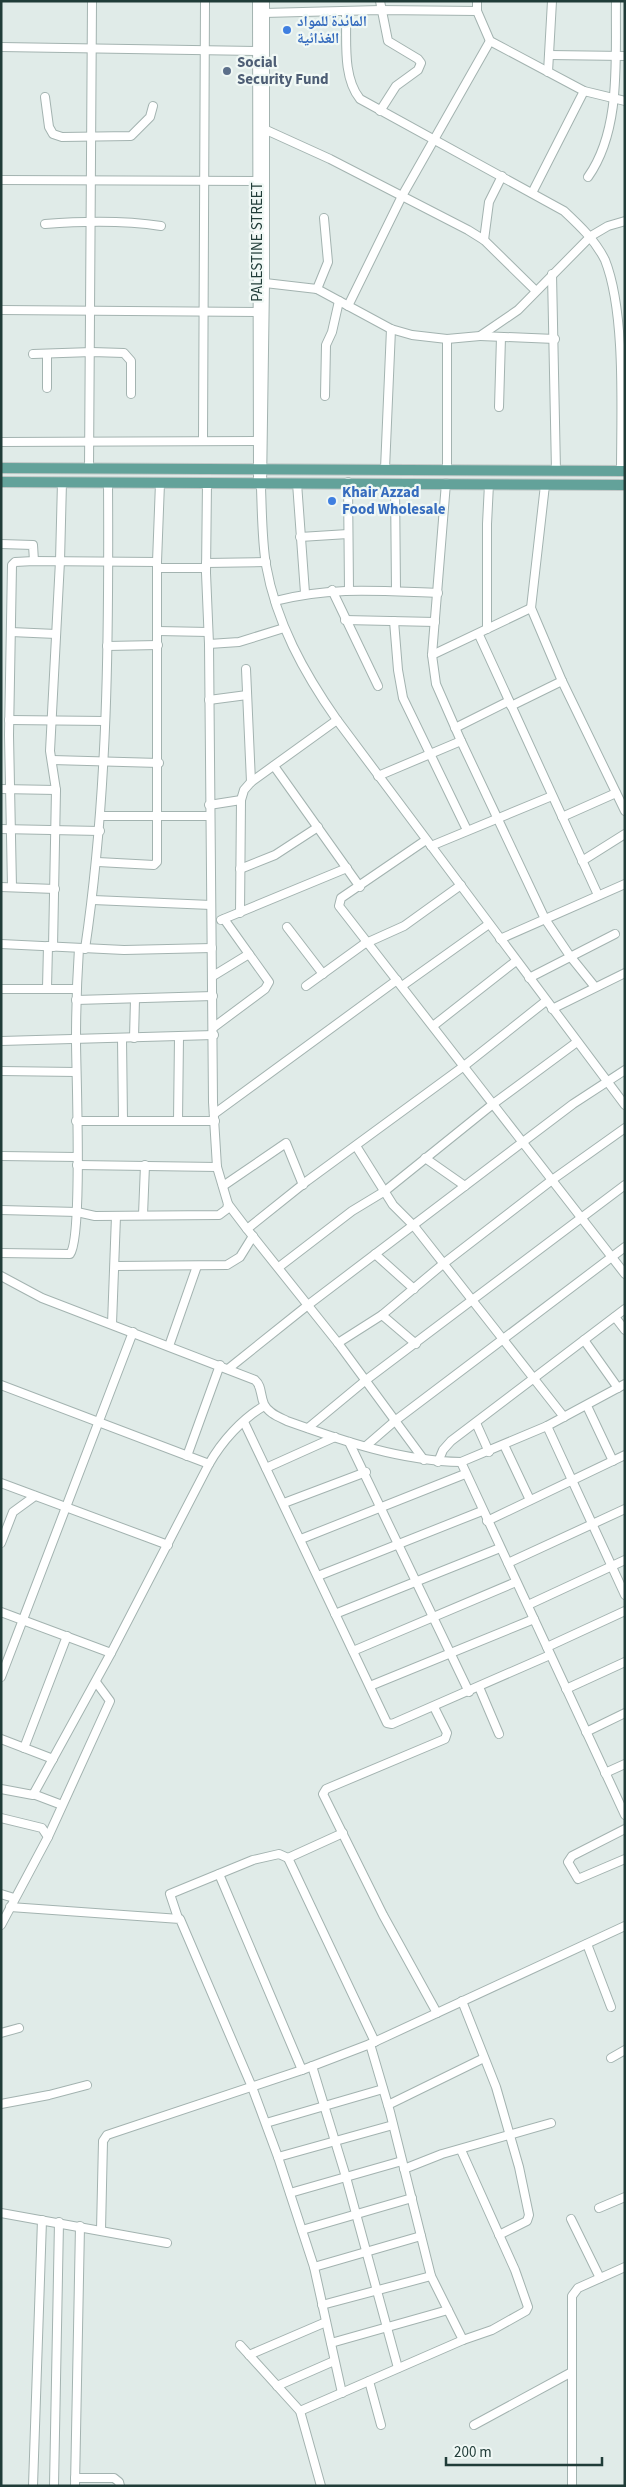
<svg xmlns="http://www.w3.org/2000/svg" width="626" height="2487" font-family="'Source Sans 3','Noto Naskh Arabic',sans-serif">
	<rect width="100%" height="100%" fill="#e0ebe8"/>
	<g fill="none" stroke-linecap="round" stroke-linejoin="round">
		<g stroke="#a3b3b0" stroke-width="10">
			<g id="minor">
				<path d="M257,1L258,469V483L261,488C262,513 262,540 266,565C276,622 304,673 337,720L625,1105"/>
				<polyline points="380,1 388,41 418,59 421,63 418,70 396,86 380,111"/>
				<polyline points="477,1 477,11 490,41 584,91 625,101"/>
				<path d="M346,12C347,39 342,77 360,99L564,211C580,226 595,240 605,260C626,313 621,412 621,472"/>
				<polyline points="264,13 380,10 477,11"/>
				<polyline points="1,47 257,51"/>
				<polyline points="549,55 625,56"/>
				<polyline points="548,72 552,1"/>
				<polyline points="45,97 49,127 53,134 62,137 131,136 150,117 153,106"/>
				<polyline points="264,129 330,159 468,230 484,240 536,291"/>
				<path d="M588,177C622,129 615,57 616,1"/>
				<polyline points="1,180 258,181"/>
				<polyline points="532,193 584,91"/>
				<path d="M45,224C84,221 122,220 161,226"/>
				<polyline points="484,240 489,202 502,176"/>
				<polyline points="552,274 556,471"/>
				<polyline points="265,283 317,289 391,329 412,335 447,339 480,336 518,310 591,236 608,226 625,221"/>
				<polyline points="317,289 328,262 324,218"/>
				<polyline points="348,306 402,196 490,41"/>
				<polyline points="1,310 257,312"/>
				<polyline points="480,336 555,339"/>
				<polyline points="33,354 92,352 124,353 131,361 131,394"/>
				<polyline points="47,388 47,354"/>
				<polyline points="325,396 326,345 332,332 339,301"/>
				<polyline points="499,407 501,337"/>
				<polyline points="203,441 205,1"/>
				<polyline points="1,442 257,441"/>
				<polyline points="89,469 92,1"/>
				<polyline points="385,469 391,329"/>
				<polyline points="447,469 447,339"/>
				<polyline points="348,482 349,590"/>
				<polyline points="297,483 305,593"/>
				<polyline points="395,483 396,591"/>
				<polyline points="446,483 432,655 436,684 461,741 545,919 570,956 595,987"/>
				<polyline points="545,485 531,608 562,681 625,811"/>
				<polyline points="262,486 265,283 265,1"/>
				<polyline points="300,537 348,534"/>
				<polyline points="1,544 33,545 34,561"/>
				<polyline points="206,563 266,562"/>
				<polyline points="158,568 206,568"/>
				<polyline points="332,590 378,686"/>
				<path d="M275,601C332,586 381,591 438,593"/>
				<polyline points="345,620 435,622"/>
				<polyline points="394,621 398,670 403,698 467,830"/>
				<polyline points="487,629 487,524 489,484"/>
				<polyline points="158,631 208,632"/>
				<polyline points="11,632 56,634"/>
				<polyline points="479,635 598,895"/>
				<polyline points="209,644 239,642 284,628"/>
				<polyline points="107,646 158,645"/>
				<polyline points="432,655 531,608"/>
				<polyline points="246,669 251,782"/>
				<polyline points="209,700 247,695"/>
				<polyline points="511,706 562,681"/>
				<polyline points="9,720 105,721"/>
				<polyline points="455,728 509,701"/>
				<polyline points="52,760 159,763"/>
				<polyline points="274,766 360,887"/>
				<polyline points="378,776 461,741"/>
				<polyline points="1,789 56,790"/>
				<polyline points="209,805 241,800"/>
				<polyline points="101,816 209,816"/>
				<polyline points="562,817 616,793"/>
				<polyline points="1,829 100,831"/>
				<polyline points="426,840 341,898 339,906 625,1274"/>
				<polyline points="431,846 552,796"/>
				<polyline points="582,861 625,834"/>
				<polyline points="98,862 154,865 157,862 157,562 160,483"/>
				<polyline points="240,869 275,855 318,827"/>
				<polyline points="1,887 55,889"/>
				<polyline points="12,887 9,735 12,565 15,562 34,561 157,562"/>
				<polyline points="93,900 211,905"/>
				<polyline points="240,913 241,800 244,790 251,782 337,720"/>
				<polyline points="221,920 347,868"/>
				<polyline points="287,927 323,974"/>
				<polyline points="500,939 625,884"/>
				<polyline points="1,944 124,950 212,948"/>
				<polyline points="53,947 56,790 50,751 60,561 62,482"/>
				<path d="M85,949C108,794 109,638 108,482"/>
				<polyline points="213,976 249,954"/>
				<polyline points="529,978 615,934"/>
				<polyline points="306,986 364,944 404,926 461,885"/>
				<polyline points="402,986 489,924"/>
				<polyline points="47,988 48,946"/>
				<polyline points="1,989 76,989"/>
				<polyline points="76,1000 213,996"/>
				<polyline points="552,1009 625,973"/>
				<polyline points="433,1026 516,961"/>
				<polyline points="214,1027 265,989 269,982 224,919"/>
				<polyline points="122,1038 123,1121"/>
				<polyline points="134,1038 135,999"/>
				<polyline points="1,1041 214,1035"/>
				<polyline points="1,1071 76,1072"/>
				<polyline points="214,1114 397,980"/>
				<polyline points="76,1121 215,1121"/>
				<polyline points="178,1121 179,1037"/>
				<polyline points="356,1146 393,1205 414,1226 564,1417"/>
				<polyline points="1,1156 77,1157"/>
				<polyline points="425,1158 465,1186"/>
				<polyline points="77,1165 217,1167"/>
				<polyline points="223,1186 286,1143 303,1185"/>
				<polyline points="228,1204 247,1229 307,1181 464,1066 546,1001"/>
				<polyline points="1,1210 77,1212 95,1216 219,1215 227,1209 228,1204 217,1167 213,1102 209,644 206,573 207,483"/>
				<polyline points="143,1215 145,1165"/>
				<polyline points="247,1229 338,1343 424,1460"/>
				<path d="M1,1253L70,1254C83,1238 76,1072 76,1040C76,1009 77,979 79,948"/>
				<polyline points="375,1254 414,1289"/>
				<polyline points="116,1266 227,1265 240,1257 253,1236"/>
				<polyline points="279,1267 352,1211 385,1191 493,1104 577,1042"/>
				<path d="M1,1276L42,1298L255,1380C262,1386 260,1395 264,1404C268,1413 279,1417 287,1421C343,1441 401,1461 461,1462"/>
				<polyline points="382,1315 416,1344"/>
				<polyline points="615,1317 625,1330"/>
				<polyline points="112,1324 116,1216"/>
				<polyline points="584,1340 618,1388"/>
				<polyline points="338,1343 382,1315 443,1264 552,1180 625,1128"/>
				<polyline points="169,1346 197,1266"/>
				<polyline points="228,1369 308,1305 573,1104 625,1070"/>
				<polyline points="625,1384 547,1426 461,1462 625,1815"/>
				<path d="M1,1385L209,1464C222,1441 242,1419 264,1406"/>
				<polyline points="587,1406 613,1461"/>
				<polyline points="244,1422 387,1723 392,1724 550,1655"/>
				<polyline points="476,1423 489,1452"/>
				<polyline points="547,1426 625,1595"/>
				<polyline points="308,1428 366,1380 625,1185"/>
				<polyline points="349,1442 469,1692"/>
				<polyline points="504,1445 530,1500"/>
				<polyline points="366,1446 396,1420 625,1247"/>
				<polyline points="187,1456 220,1365"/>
				<polyline points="438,1462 443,1450 451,1441 625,1309"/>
				<polyline points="266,1468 335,1437"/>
				<polyline points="1,1483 168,1545"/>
				<polyline points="284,1503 366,1472"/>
				<polyline points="487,1521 625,1455"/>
				<polyline points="301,1539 465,1474"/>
				<polyline points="1,1543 13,1512 35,1496"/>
				<polyline points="508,1563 625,1509"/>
				<polyline points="318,1576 482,1511"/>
				<polyline points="528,1605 625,1560"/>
				<polyline points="1,1612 111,1653 209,1464"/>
				<polyline points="335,1614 500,1548"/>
				<polyline points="547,1647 625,1611"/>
				<polyline points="353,1651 516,1582"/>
				<polyline points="1,1677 133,1332"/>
				<polyline points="370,1686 534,1619"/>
				<polyline points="479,1687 499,1734"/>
				<polyline points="566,1689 625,1662"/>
				<polyline points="434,1707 447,1733 445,1739 326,1789 323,1794 383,1915 437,2013"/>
				<polyline points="586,1732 625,1713"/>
				<polyline points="1,1739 53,1759"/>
				<polyline points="24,1748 67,1636"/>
				<polyline points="605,1773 625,1764"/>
				<polyline points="1,1789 33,1795 111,1653"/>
				<polyline points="33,1794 62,1805"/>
				<polyline points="1,1818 42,1828 48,1837 1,1925"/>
				<polyline points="625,1829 572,1856 568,1862 578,1879 625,1859"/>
				<polyline points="48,1837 110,1701 96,1682"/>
				<polyline points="288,1858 375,2042"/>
				<polyline points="219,1874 302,2070"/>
				<polyline points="1,1894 14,1898"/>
				<polyline points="10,1907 180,1919 252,2087 278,2157 314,2267 342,2393"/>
				<polyline points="178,1918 170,1894 253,1860 279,1854 288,1858 343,1833"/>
				<polyline points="587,1944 611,2007"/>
				<polyline points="462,2001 496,2087 519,2167 529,2215 527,2221 499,2235"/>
				<polyline points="1,2033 19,2028"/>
				<polyline points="370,2044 390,2112 431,2276 463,2340"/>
				<polyline points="611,2058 625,2050"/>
				<polyline points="312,2066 346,2177 398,2368"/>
				<polyline points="1,2104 49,2095 87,2085"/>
				<polyline points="388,2105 484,2058"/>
				<polyline points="266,2123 383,2089"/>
				<polyline points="278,2157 393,2125"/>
				<polyline points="404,2169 442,2154 551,2123"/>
				<polyline points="290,2193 402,2161"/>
				<polyline points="599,2208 625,2197"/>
				<polyline points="1,2213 167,2243"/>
				<polyline points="571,2219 600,2278"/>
				<polyline points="101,2230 103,2141 107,2135 302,2070 370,2044 625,1926"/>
				<polyline points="302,2230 412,2198"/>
				<polyline points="314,2267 421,2236"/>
				<polyline points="322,2305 431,2276"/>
				<polyline points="331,2343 448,2310"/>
				<polyline points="240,2345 300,2411 321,2486"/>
				<polyline points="249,2355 326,2322"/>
				<polyline points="369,2381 381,2425"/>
				<polyline points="277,2386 334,2361"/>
				<polyline points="300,2411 463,2340 492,2330 526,2311 528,2307 515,2270 461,2150"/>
				<polyline points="474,2425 570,2373"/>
				<polyline points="75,2478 114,2478 119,2482 120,2486"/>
				<polyline points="33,2486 42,2220"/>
				<polyline points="54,2486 59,2222"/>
				<polyline points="75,2486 80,2226"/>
				<polyline points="572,2486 572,2296 578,2288 625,2267"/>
			</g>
		</g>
		<g stroke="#c1c8c7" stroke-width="12">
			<g id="major">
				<polyline points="1,468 625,471"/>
				<polyline points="1,482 625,485"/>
			</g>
		</g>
		<use href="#minor" stroke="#fff" stroke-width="8"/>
		<use href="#major" stroke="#63a29a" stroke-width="10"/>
	</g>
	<g fill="#3f7fe0" stroke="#f0f8f5" stroke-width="2">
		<circle cx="287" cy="30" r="5"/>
		<circle cx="332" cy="501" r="5"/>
	</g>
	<circle fill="#5c6f8a" stroke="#f0f8f5" stroke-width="2" cx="227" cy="71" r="5"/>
	<g text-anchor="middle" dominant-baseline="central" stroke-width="4.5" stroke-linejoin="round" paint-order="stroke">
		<g font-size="15" font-weight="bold" fill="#366cbe" stroke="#f0f8f5" text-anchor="start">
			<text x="297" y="21">المائدة للمواد<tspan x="297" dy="17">الغذائية</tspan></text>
			<text x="342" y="492">Khair Azzad<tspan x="342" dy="17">Food Wholesale</tspan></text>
		</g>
		<g font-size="15" font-weight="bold" fill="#4e5e75" stroke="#f0f8f5" text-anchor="start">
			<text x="237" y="62">Social<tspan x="237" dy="17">Security Fund</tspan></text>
		</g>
		<g font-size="15" fill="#203c38" stroke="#f0f8f5">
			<text transform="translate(257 242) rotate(-90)">PALESTINE STREET</text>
		</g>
	</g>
	<rect width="626" height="2487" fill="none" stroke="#203c38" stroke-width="5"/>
	<path d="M446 2457v8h156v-8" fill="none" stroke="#203c38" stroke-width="2.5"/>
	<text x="454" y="2457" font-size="15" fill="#203c38" stroke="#f0f8f5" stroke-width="4" paint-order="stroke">200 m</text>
</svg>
